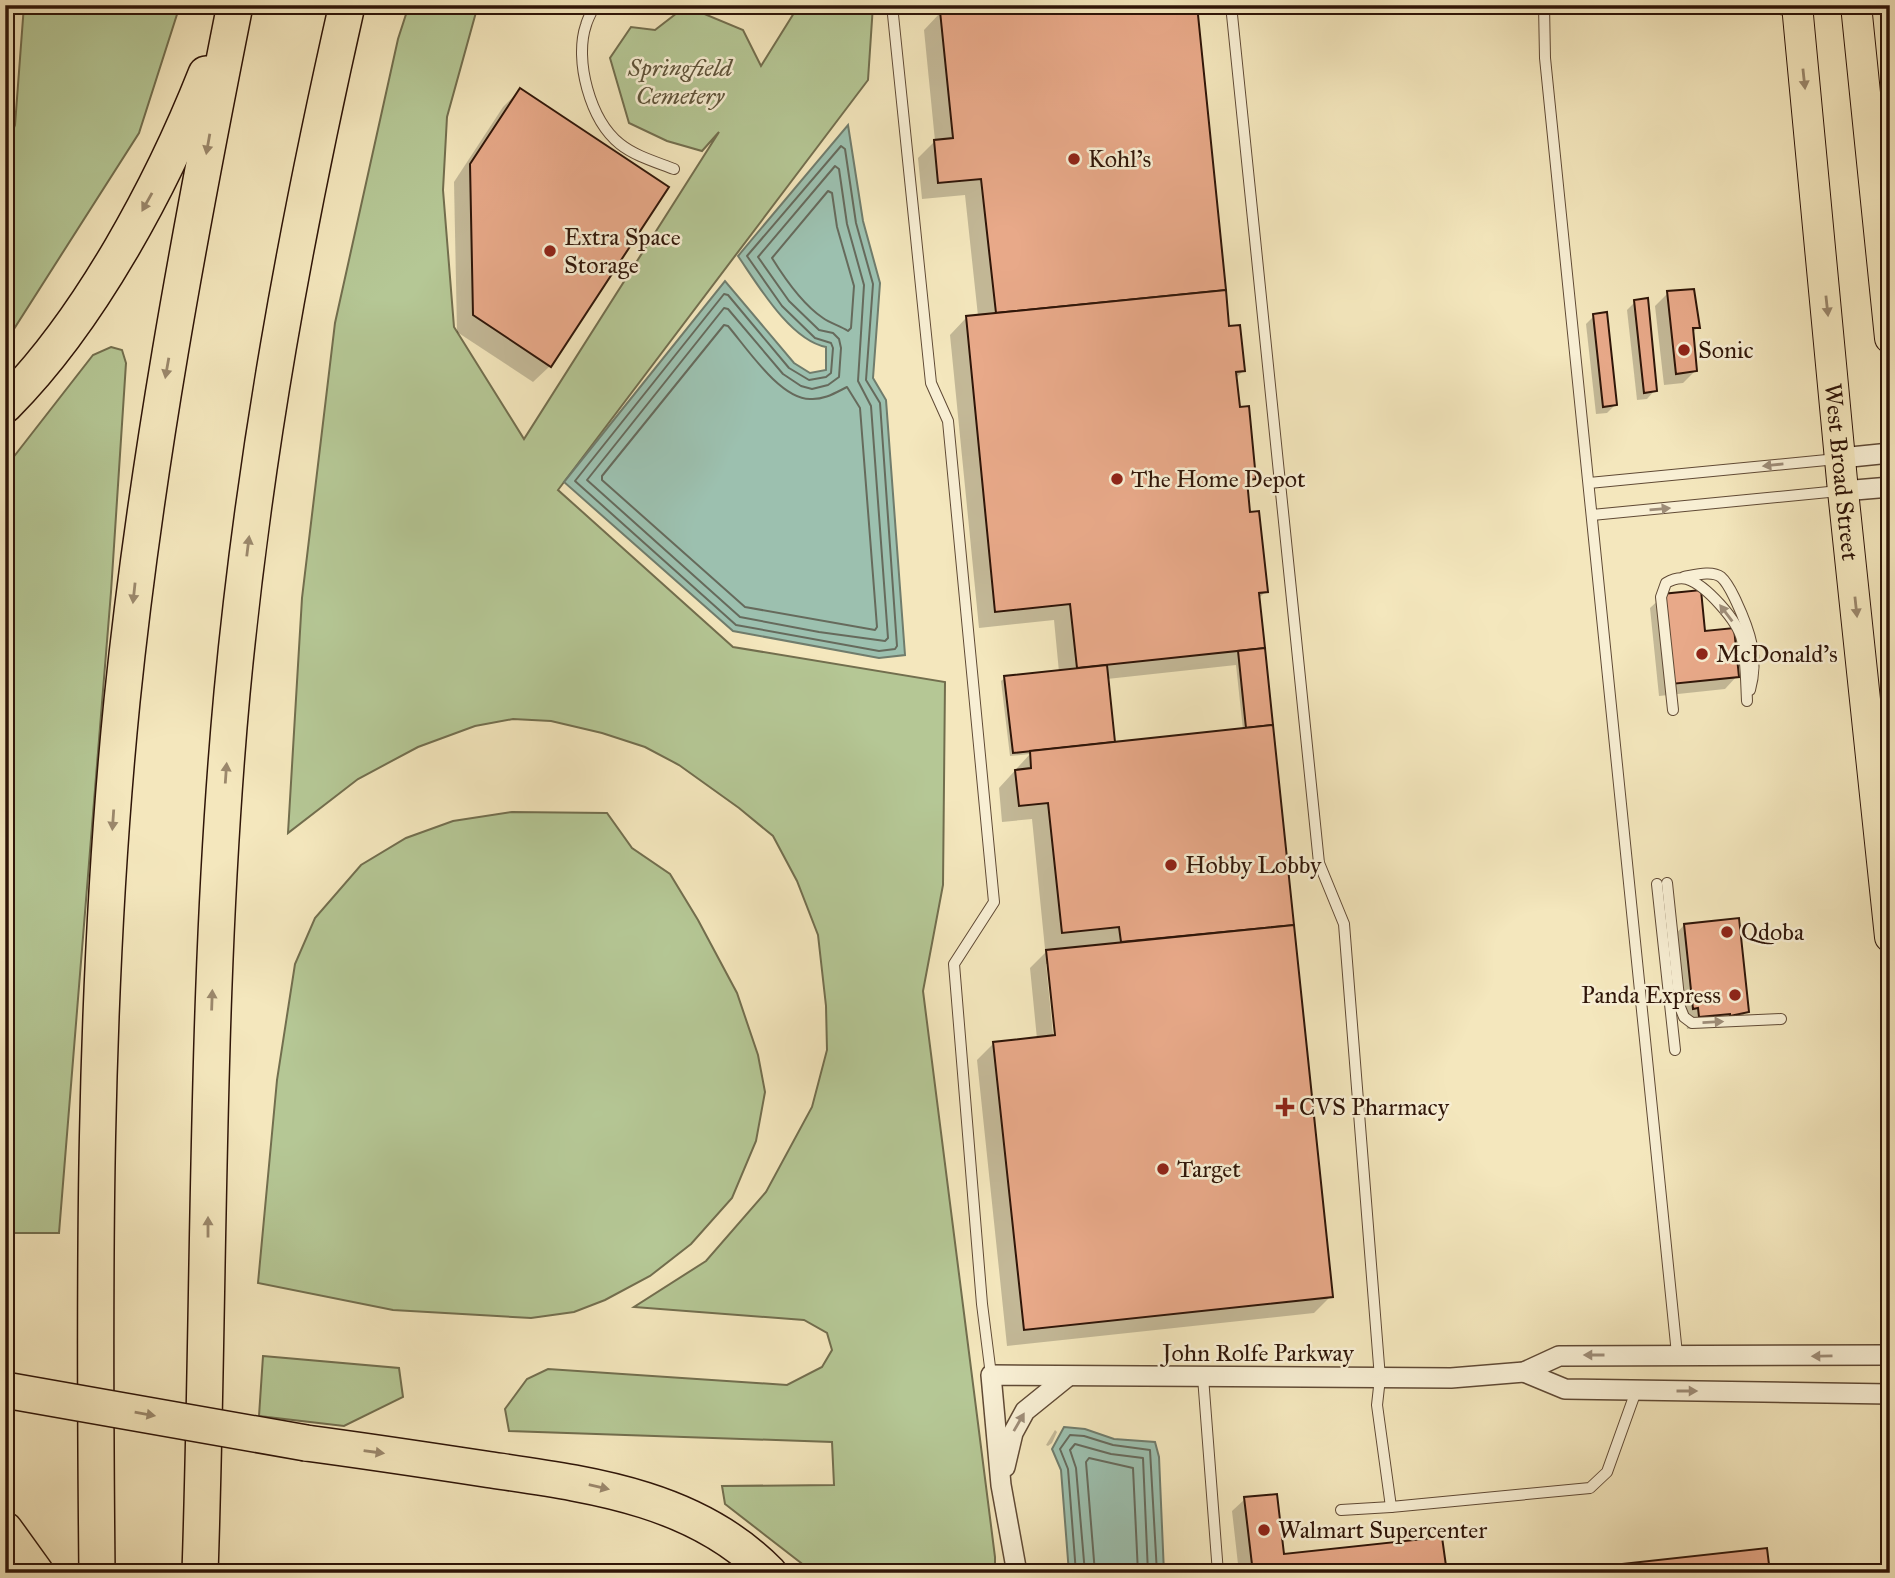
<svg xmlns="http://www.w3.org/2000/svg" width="1895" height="1578" font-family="'IM FELL Great Primer',serif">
	<rect width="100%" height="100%" fill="#f4e7bd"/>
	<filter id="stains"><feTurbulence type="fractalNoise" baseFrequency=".00286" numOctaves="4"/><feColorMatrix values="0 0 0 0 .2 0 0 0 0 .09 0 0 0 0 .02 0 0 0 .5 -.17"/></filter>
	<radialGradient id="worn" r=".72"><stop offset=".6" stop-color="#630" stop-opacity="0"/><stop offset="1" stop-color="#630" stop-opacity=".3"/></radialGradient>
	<g fill="#b5c795" stroke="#726e4e" stroke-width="2">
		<polygon points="24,5 180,5 139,133 5,343 5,151 15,125"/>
		<polygon points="409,5 478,5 447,117 443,190 454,327 524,439 719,132 702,151 667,141 629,123 610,58 631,27 655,30 677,13 695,10 743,30 761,66 799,5 873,5 868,80 558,490 733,647 945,682 943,885 923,991 995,1557 995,1573 814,1573 725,1504 722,1486 834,1485 832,1442 509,1431 505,1409 527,1379 548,1369 787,1385 822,1367 832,1350 827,1333 804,1320 634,1307 706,1261 766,1192 812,1107 827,1050 826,1006 818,935 797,881 773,836 739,808 679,765 645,747 602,733 551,721 513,719 475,726 418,747 358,779 288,833 302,598 335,323 398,39"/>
		<polygon points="111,347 122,350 126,363 111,592 59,1233 5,1233 5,468 93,355"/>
		<polygon points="512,812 607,813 632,848 670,874 698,920 737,993 758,1055 765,1092 756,1141 732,1198 691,1244 650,1276 605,1300 574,1312 531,1318 393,1310 258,1283 277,1080 295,964 315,918 361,865 406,838 453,821"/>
		<polygon points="263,1356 399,1368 403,1397 344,1426 259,1416"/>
	</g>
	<g fill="#9cc0af" stroke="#707c6c" stroke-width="2">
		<path d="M848,125L863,221L880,283L873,378L886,400L905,655L879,658L733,631L564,482L725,281L794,363L810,373L826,370V347C790,340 758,285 738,256Z"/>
		<polygon points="1064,1427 1085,1429 1114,1439 1155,1442 1159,1457 1164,1573 1069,1573 1061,1470 1052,1449"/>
	</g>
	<g fill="#0003" fill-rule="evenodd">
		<path d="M1195,5L1228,328L1243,371L1235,379L1238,409L1255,478L1246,487L1249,514L1266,591L1258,599L1331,1296L1314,1313L1007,1346L977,1060L994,1043L1037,1039L1030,968L1049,949H1045L1032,819L1002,822L999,788L1030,754L1010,756L1001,681L1005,678L1059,672L1054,620L979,628L950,335L966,318L978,316L965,195L922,199L918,158L935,141L924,30L940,13ZM1236,665L1243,730L1111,744L1107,679ZM1046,964H1049L1058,1044H1054Z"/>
		<polygon points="520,90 550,366 533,382 457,332 454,182 503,107"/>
		<polygon points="1668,293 1698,327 1692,333 1695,371 1683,383 1664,385 1655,306"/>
		<polygon points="1635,302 1655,390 1647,399 1637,400 1627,310"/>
		<polygon points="1594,316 1615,405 1607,413 1596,414 1586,324"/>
		<polygon points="1663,596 1704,633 1737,676 1725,689 1659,696 1650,608"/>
		<polygon points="1684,925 1747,1011 1735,1024 1718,1028 1718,1025 1687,1029 1686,1020 1681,1020 1672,938"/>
		<polygon points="1055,1430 1057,1432 1052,1443 1048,1446 1046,1445"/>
		<polygon points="1245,1499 1282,1556 1445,1573 1239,1573 1232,1511"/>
	</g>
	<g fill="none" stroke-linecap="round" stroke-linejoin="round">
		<g stroke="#666a5c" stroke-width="2">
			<polygon points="841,146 845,149 856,223 873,284 866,380 880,403 897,646 895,649 879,651 736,625 575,481 724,294 728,295 789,368 809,380 826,377 831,373 833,348 831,343 815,338 782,306 747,256"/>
			<polygon points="835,166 839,169 847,224 864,285 858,381 871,406 888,638 885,641 819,632 740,617 587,480 724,308 728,309 783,374 801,386 812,389 828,385 839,377 841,348 839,339 833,333 819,330 789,301 758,257"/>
			<path d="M828,191L832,193L837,227L854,286L851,328L848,331C840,326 830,323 823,318C802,304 785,279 772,258Z"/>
			<path d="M724,325L728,326C746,347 780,399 810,399C824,400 835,393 847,387L860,408L877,627L875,630L745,607L602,480V476Z"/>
			<polyline points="1076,1573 1068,1469 1060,1449 1070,1435 1084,1436 1113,1445 1150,1450 1157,1573"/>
			<polyline points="1085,1573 1076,1468 1070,1450 1075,1444 1111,1454 1143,1458 1148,1573"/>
			<polyline points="1095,1573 1086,1462 1089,1458 1133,1468 1138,1573"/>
		</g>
	</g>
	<g fill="#e8a989" stroke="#2f1508" stroke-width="2">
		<polygon points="996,5 1197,5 1226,290 996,313 981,179 938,183 934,140 953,138 940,11"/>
		<polygon points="520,88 669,187 551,367 473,315 470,164"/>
		<polygon points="1694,289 1700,328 1693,328 1697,371 1676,374 1667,291"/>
		<polygon points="1226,290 1229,326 1240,325 1245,371 1236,372 1240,407 1249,406 1256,479 1247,480 1250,512 1259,511 1268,592 1259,593 1265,648 1077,668 1070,604 995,612 966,316"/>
		<polygon points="1648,298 1657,391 1644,393 1634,300"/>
		<polygon points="1607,312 1617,405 1603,407 1593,314"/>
		<polygon points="1701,590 1705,631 1734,628 1739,677 1671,684 1662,594"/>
		<polygon points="1265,648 1273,725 1246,728 1238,651"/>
		<polygon points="1107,665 1115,742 1013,753 1004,676"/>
		<polygon points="1273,725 1294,925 1121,942 1119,927 1062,933 1048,803 1019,806 1015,770 1031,768 1030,751"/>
		<polygon points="1739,918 1749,1012 1730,1016 1730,1014 1699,1017 1698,1008 1693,1009 1684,924"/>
		<polygon points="1294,925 1333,1297 1024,1330 993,1042 1055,1035 1046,950"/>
		<polygon points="1277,1494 1284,1554 1442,1537 1447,1573 1253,1573 1244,1497"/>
		<polygon points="1767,1548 1770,1573 1540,1573"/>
	</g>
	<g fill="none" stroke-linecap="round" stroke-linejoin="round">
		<g stroke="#604a35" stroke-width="12">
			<g id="lane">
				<path d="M595,5C592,11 588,18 586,25C574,60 590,120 620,144C635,156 656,162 674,169"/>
				<polyline points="892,5 931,383 948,421 994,902 954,964 982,1304 991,1375"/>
				<polyline points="1231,5 1319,863 1344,924 1380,1378 1377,1405 1391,1507"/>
				<polyline points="1544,5 1545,58 1677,1354"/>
				<polyline points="1752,5 1793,11"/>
				<polyline points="1589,483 1837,459"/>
				<polyline points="1592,515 1839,491"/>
				<path d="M1684,577C1695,575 1712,570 1721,577C1728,583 1732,593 1736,601C1750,631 1759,657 1750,690"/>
				<path d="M1673,710L1661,597L1666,583C1673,579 1679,577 1687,579C1706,585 1738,621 1742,640C1746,659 1746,681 1747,701"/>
				<polyline points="1667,883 1680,1007 1684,1017 1692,1023 1781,1019"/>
				<polyline points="1657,884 1675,1050"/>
				<polyline points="1203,1377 1218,1573"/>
				<polyline points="1341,1510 1391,1507 1590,1488 1607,1472 1636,1391"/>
			</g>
		</g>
		<g stroke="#604a35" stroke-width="22">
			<g id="street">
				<polyline points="1841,458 1890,453"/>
				<polyline points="1843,491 1890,487"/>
				<polyline points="1524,1372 1565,1389 1890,1394"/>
				<polyline points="1005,1467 1013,1433 1025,1411 1067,1377"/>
				<polyline points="1017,1573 1001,1485 991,1375 1451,1378 1524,1372 1559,1356 1890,1355"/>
			</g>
		</g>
		<g stroke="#2f1508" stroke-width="32">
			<g id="primary">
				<path id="s1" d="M1797,5L1843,491L1890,937"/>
				<polyline points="1856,5 1890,338"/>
			</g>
		</g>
		<g stroke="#2f1508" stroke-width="38">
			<g id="highway">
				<path d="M5,405C90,320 162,185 206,74"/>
				<path d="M306,1443C366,1451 426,1460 485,1469C586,1484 694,1496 769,1573"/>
				<polyline points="5,1530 36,1573"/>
				<path d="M97,1573C94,1282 93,991 122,701C146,467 189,236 235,5"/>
				<path d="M200,1573C210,1279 205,986 232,693C254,459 295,234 347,5"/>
			</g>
		</g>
		<use href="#lane" stroke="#f8efd4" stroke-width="10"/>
		<use href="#street" stroke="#f8efd4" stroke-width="19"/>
		<use href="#primary" stroke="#f4e7bd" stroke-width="30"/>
		<use href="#highway" stroke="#f4e7bd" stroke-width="35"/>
		<g stroke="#2f1508" stroke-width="38" stroke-linecap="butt">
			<polyline id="highway-bridge" points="5,1390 306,1443"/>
		</g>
		<use href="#highway-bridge" stroke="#f4e7bd" stroke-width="35"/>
	</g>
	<defs><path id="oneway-solid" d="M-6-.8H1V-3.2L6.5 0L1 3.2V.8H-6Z" transform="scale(1.75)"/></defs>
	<g fill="#9b886c">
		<use href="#oneway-solid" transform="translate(1804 79) rotate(84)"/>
		<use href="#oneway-solid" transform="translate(208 144) rotate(100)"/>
		<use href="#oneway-solid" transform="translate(147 202) rotate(119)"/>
		<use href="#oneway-solid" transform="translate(1827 306) rotate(84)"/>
		<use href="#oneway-solid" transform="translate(167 368) rotate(100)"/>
		<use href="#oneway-solid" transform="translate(248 546) rotate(-83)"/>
		<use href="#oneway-solid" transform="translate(134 593) rotate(96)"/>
		<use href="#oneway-solid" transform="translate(1856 607) rotate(84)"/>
		<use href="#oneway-solid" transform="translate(226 773) rotate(-86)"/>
		<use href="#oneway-solid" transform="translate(113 820) rotate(94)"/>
		<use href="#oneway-solid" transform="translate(212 1000) rotate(-88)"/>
		<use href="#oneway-solid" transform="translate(208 1227) rotate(-90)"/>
		<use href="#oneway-solid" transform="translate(145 1414) rotate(10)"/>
		<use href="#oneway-solid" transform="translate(374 1452) rotate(8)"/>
		<use href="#oneway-solid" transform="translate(599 1487) rotate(13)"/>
	</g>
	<g fill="#9e8d78">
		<use href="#oneway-solid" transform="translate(1773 465) rotate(174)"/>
		<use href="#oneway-solid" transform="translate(1660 509) rotate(-5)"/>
		<use href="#oneway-solid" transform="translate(1726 613) rotate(-127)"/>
		<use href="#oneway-solid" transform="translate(1713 1022) rotate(-3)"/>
		<use href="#oneway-solid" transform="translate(1594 1355) rotate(180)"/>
		<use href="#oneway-solid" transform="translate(1822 1356) rotate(179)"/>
		<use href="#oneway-solid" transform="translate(1687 1391)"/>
		<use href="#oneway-solid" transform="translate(1019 1422) rotate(-60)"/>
	</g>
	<g fill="#8f2418" stroke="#f8efd4" stroke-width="2.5">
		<circle cx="1074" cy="159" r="7"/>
		<circle cx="550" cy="251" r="7"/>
		<circle cx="1684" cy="350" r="7"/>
		<circle cx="1117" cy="479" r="7"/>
		<circle cx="1702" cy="654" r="7"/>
		<circle cx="1171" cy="865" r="7"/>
		<circle cx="1727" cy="932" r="7"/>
		<circle cx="1735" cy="995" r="7"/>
		<path d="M1281.5 1096.5h7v7h7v7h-7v7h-7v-7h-7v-7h7z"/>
		<circle cx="1163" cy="1169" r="7"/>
		<circle cx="1264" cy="1530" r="7"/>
	</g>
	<g text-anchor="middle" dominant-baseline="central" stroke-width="5" stroke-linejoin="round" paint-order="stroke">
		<g font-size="24" font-style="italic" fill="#5e5339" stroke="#f8efd4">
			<text x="680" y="68">Springfield<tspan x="680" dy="28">Cemetery</tspan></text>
		</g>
		<g font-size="24" fill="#2f1508" stroke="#f8efd4" text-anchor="start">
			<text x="1088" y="159">Kohl's</text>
			<text x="564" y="237">Extra Space<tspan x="564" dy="28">Storage</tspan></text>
			<text x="1698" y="350">Sonic</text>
			<text x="1131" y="479">The Home Depot</text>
			<text x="1716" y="654">McDonald's</text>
			<text x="1185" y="865">Hobby Lobby</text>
			<text x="1741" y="932">Qdoba</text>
			<text x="1721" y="995" text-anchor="end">Panda Express</text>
			<text x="1299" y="1107">CVS Pharmacy</text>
			<text x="1177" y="1169">Target</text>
			<text x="1278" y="1530">Walmart Supercenter</text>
		</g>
		<g font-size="24" fill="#2f1508" stroke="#f8efd4">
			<text stroke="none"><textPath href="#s1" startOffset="469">West Broad Street</textPath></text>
			<text x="1258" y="1353">John Rolfe Parkway</text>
		</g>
	</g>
	<rect width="1895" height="1578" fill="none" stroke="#f4e7bd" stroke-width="28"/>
	<rect x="7" y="7" width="1881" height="1564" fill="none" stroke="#2f1508" stroke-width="3.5"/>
	<rect x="14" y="14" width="1867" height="1550" fill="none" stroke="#2f1508" stroke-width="2"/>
	<rect width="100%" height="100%" filter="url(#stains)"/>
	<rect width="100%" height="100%" fill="url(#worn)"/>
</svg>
